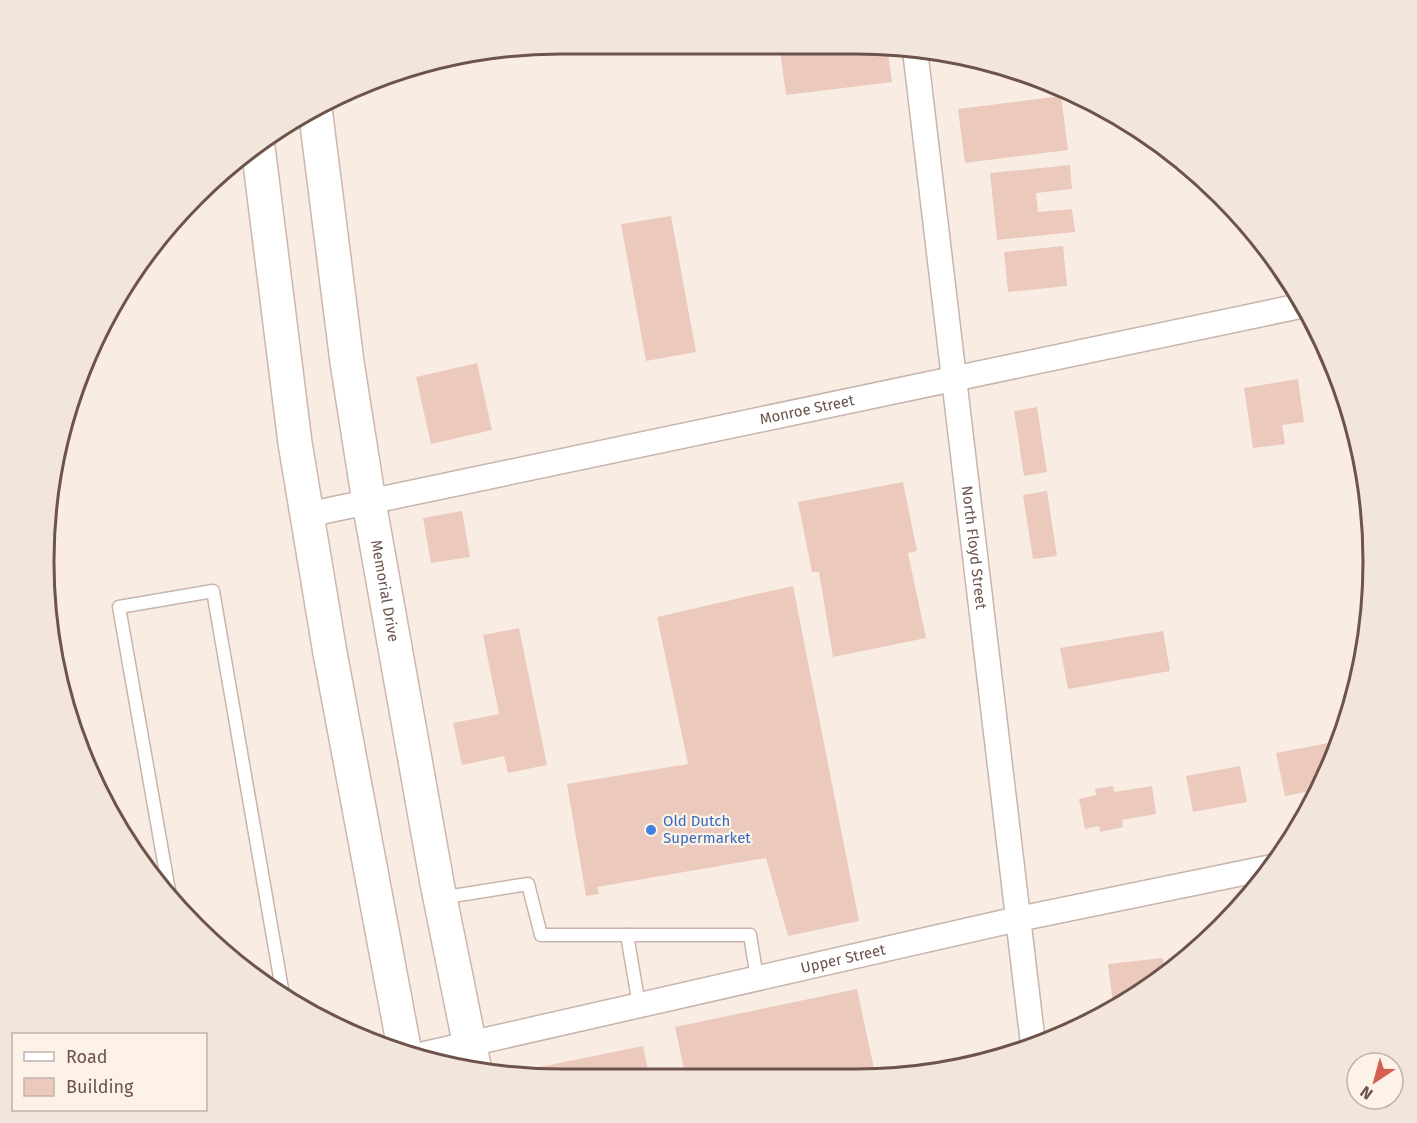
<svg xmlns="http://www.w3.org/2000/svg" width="1417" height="1123" font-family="'Fira Sans',sans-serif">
	<rect width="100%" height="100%" fill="#f9ede3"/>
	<g fill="#ebcabd">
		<polygon points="779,44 887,45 892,82 786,95"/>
		<polygon points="1061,96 1068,150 965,163 958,109"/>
		<polygon points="1070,165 1072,189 1036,193 1038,212 1072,209 1075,232 997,240 990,173"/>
		<polygon points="671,216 696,352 646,361 621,224"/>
		<polygon points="1063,246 1067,286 1008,292 1004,252"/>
		<polygon points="477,363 492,430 431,444 416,377"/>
		<polygon points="1298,379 1304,422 1282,425 1285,444 1253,448 1244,388"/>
		<polygon points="1037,407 1047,472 1024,476 1014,411"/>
		<polygon points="903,482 917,551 908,553 926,638 833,657 819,572 812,572 798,502"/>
		<polygon points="1047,491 1057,556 1033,559 1023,495"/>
		<polygon points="462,511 470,557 431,563 423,518"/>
		<polygon points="793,586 859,921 788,936 766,858 597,887 599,894 586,896 567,784 688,764 657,617"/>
		<polygon points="519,628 547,765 508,773 504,756 462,765 453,723 499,714 483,635"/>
		<polygon points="1163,631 1170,671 1068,689 1060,648"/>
		<polygon points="1339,741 1321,789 1285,796 1276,753"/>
		<polygon points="1240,766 1247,802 1193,812 1186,776"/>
		<polygon points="1113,786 1114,792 1152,786 1156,814 1122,820 1123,827 1100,832 1099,826 1085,829 1079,799 1096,795 1095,789"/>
		<polygon points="1163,958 1165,974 1114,1011 1108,964"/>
		<polygon points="857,989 876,1078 686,1079 675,1027"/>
		<polygon points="643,1046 650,1079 561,1079 532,1077 530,1069"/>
	</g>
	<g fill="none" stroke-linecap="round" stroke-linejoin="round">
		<g stroke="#c8b4ab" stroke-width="15">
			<g id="lane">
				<polyline points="440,898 528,884 541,935 750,935 757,978"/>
				<polyline points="171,902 119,607 213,591 282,989 280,992"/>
				<polyline points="627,935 639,1005"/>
			</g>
		</g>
		<g stroke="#c8b4ab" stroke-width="27">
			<g id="street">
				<path id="s1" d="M915,50L1033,1044"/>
				<path id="s2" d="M306,515L1305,305"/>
				<path id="s3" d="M416,1056L1018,919L1272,867"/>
			</g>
		</g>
		<g stroke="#cdb6ab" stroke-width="36">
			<g id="secondary">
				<path id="s4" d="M315,108L347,362L369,502L437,883L475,1071"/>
				<polyline points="258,147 295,443 330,653 405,1053"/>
			</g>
		</g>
		<use href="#lane" stroke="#fff" stroke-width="12"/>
		<use href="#street" stroke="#fff" stroke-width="24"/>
		<use href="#secondary" stroke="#fff" stroke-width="33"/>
	</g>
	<circle fill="#3f7fe0" stroke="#fcf2e8" stroke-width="2" cx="651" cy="830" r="6"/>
	<g text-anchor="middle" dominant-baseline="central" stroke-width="4.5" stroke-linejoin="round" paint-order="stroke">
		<g font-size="15" fill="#6e534c" stroke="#fcf2e8">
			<text stroke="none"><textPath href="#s2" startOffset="512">Monroe Street</textPath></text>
			<text stroke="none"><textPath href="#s1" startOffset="501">North Floyd Street</textPath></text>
			<text stroke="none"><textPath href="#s4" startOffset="488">Memorial Drive</textPath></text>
			<text stroke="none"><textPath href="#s3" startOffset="438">Upper Street</textPath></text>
		</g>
		<g font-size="15" fill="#366cbe" stroke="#fcf2e8" text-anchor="start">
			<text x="663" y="821">Old Dutch<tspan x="663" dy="17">Supermarket</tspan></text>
		</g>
	</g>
	<path d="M0 0H1417V1123H0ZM561 54H856A507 507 0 0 1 1363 561V562A507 507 0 0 1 856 1069H561A507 507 0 0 1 54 562V561A507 507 0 0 1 561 54Z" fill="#f1e5dc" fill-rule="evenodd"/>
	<path fill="none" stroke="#6e534c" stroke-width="3" d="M561 54H856A507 507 0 0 1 1363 561V562A507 507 0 0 1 856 1069H561A507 507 0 0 1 54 562V561A507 507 0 0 1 561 54Z"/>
	<rect x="12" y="1033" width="195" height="78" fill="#fcf2e8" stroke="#c3b2aa" stroke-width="1.5"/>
	<rect x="24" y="1052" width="30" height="9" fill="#ffffff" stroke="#c3b2aa" stroke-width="1.5"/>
	<text x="66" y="1063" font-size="18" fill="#6e534c">Road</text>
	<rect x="24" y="1078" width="30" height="18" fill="#ebcabd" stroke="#c3b2aa" stroke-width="1.5"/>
	<text x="66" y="1093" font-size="18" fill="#6e534c">Building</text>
	<g transform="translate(1375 1081) rotate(216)"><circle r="28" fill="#fcf2e8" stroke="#c3b2aa" stroke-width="1.5"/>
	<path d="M0-4.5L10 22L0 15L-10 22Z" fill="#d56155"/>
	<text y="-9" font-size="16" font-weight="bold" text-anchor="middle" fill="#6e534c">N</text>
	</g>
</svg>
